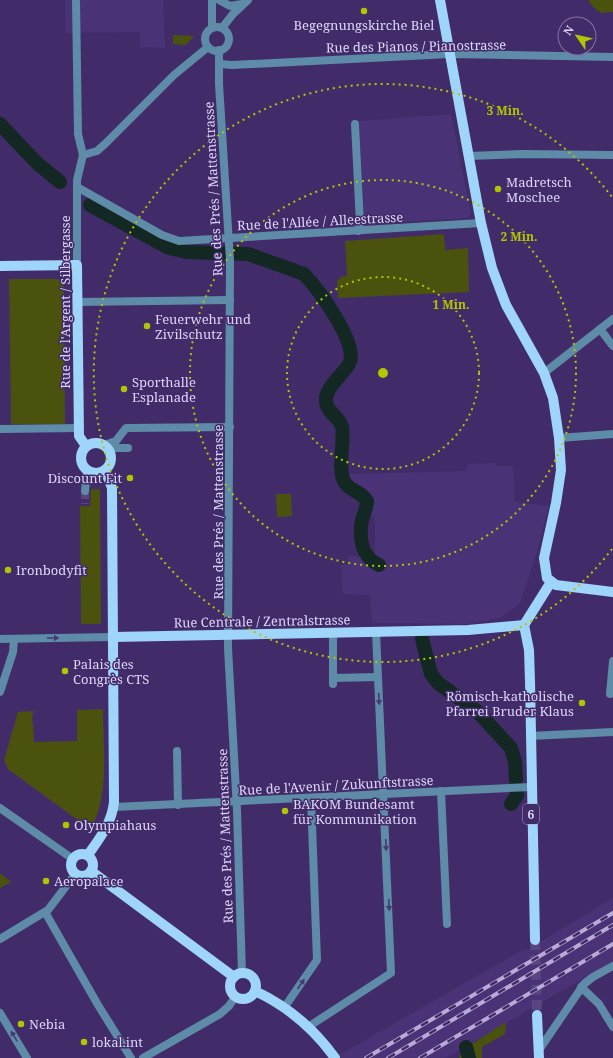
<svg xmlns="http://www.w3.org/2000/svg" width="613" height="1058" font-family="'Noto Serif',serif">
	<rect width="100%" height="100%" fill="#412c69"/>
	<g fill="#4a3276">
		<polygon points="65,0 163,0 165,48 140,47 140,32 66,33"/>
		<polygon points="451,114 471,214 468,218 365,224 359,121"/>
		<polygon points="496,463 496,466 513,466 515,502 549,506 535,558 520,603 500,618 466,624 372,623 370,595 343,594 341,565 348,564 348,557 375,556 375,517 368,516 371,506 369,496 349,481 346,474 467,471 467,464"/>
		<polygon points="613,898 613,964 561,991 446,1058 334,1058 524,949 527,950"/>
	</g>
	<g fill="#4a520e">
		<polygon points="588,0 613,0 613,12 601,13 593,7"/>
		<polygon points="173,35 194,36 186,45 173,44"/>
		<polygon points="444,234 445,250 468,248 469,292 338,298 337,281 341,277 347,276 345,241"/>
		<polygon points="9,279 58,279 64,285 65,424 11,424"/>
		<polygon points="91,489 100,489 101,624 81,624 80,506 90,506"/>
		<polygon points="276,494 291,494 292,516 277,517"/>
		<path d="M103,709C103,743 110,801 90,829L8,769L4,760L18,712L33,711L32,722H33L34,742L77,741V710Z"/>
		<polygon points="0,873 11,882 0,888"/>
		<polygon points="506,1022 505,1034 482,1047 482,1058 459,1058 461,1052 472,1050 472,1044"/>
	</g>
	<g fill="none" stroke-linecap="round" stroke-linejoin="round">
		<g stroke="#132823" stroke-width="14">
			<polyline points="0,124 37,163 60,182"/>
			<path d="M90,205L169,248L186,252L248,254L304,274C318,289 360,345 349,364C343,375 324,388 326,402C327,413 340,417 342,427C345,442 336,474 346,484C352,492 361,491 367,501C367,508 364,513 362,520C359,537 361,557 379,565"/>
			<polyline points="422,639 431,674 438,683 478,712 511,748 515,762 516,780"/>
			<polyline points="511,804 517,795"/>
			<polyline points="466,1047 469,1058"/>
		</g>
		<polyline stroke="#59457f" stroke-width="8" stroke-dasharray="8 4" stroke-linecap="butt" points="85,491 85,504"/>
		<polyline stroke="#59457f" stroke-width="10" stroke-dasharray="10 5" stroke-linecap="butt" points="535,940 537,1015"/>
		<g stroke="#5e8ba7" stroke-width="8">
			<polyline points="76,0 78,134 83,155"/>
			<polyline points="219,0 230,6 242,4"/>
			<circle cx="217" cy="39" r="12"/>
			<polyline points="212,28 212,0"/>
			<polyline points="222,28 233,14 248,0"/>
			<polyline points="219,50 219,84 230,260 228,648 237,810 242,974"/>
			<polyline points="219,64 233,65 449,54 613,57"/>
			<polyline points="355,124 360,223 358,231"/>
			<polyline points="83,155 97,151 105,144 174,75 208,47"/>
			<polyline points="469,156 522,154 613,155"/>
			<polyline points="77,187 162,235 179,241 481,223"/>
			<polyline points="77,265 77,180 83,155"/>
			<polyline points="78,302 230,300"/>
			<polyline points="600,329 613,346"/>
			<polyline points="544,373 613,319"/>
			<polyline points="0,429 79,428"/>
			<polyline points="559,438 613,434"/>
			<polyline points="104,445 116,441 126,428 230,427"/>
			<polyline points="107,448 128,448"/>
			<polyline points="85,491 87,471"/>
			<polyline points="333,633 333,684"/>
			<polyline points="0,639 113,637"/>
			<polyline points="333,678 378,677"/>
			<polyline points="0,692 13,652 14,639"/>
			<polyline points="610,694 613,661"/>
			<polyline points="530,736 613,732"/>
			<polyline points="177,751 178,805"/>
			<polyline points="441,791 447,924"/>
			<polyline points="114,807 531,787"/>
			<polyline points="0,808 73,859"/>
			<polyline points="45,912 98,1005 131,1058"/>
			<polyline points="0,939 48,910 76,873"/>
			<polyline points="581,987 599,1004 613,1027"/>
			<polyline points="284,1008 317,960 311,798"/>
			<polyline points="0,1013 27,1058"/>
			<polyline points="308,1027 391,973 376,632"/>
			<polyline points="539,1050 584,984 593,977 613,966"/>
			<polyline points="143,1058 220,1014 229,1006 235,997"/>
		</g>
		<g stroke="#9fd5f8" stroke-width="10">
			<polyline points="440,0 481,223 492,268 506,305 544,373 553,398 559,438 561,470 556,503 544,558 547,578 556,585 613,592"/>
			<polyline points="0,266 77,265 79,436 86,446"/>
			<circle cx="96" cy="458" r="15"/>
			<polyline points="524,625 529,650 530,681 535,940"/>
			<polyline points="524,625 551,582"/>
			<polyline points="113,637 468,630 524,625"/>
			<circle cx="82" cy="865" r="11"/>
			<path d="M88,855C99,839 112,823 114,802L112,488L105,470"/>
			<polyline points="91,871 234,977"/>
			<circle cx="243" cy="986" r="13"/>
			<path d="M255,991C287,1006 315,1030 335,1058"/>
			<polyline points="537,1015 539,1058"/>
		</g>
		<g stroke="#b8acd7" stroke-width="4">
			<g id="rail">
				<polyline points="366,1058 613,913"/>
				<polyline points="388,1058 613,925"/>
				<polyline points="420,1058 613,944"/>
			</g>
		</g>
		<use href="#rail" stroke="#412c69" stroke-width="2.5" stroke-dasharray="8" stroke-linecap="butt"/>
	</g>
	<defs><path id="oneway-solid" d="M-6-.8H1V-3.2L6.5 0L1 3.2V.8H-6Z"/></defs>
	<g fill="#453a72">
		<use href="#oneway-solid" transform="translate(53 638)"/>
		<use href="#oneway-solid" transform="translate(379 699) rotate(87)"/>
		<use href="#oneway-solid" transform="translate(386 845) rotate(87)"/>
		<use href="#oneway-solid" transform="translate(389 905) rotate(88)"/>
		<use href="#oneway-solid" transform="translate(301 984) rotate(-56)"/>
		<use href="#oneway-solid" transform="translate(14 1036) rotate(-121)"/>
	</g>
	<g fill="none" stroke="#b1c500" stroke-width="2" stroke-dasharray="2 4">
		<circle cx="383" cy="373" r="96"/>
		<circle cx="383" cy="373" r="193"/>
		<path d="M612 549A289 289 0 1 1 612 197"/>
	</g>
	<g fill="#b1c500" stroke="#412c69" stroke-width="1.5">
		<circle cx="364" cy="11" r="4"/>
		<circle cx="498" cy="189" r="4"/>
		<circle cx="147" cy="326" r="4"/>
		<circle cx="124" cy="389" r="4"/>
		<circle cx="130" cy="478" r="4"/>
		<circle cx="8" cy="570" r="4"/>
		<circle cx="65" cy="671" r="4"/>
		<circle cx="582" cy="703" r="4"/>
		<circle cx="285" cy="811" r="4"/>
		<circle cx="66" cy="825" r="4"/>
		<circle cx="46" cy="881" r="4"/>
		<circle cx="21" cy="1024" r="4"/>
		<circle cx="84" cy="1042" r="4"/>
	</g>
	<g text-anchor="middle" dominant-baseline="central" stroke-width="3" stroke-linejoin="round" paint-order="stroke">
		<rect fill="#412c69" stroke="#afa2ce" stroke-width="1" x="523" y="804" width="16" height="20" rx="3"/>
		<g font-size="12" font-weight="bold" fill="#ded5fa">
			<text x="531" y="814">6</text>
		</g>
		<g font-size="13" fill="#ded5fa" stroke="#412c69" text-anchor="start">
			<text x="364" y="25" text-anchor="middle">Begegnungskirche Biel</text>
			<text x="506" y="182">Madretsch<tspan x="506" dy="15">Moschee</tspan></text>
			<text x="155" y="319">Feuerwehr und<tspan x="155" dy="15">Zivilschutz</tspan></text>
			<text x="132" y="382">Sporthalle<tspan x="132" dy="15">Esplanade</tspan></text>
			<text x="122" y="478" text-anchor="end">Discount Fit</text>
			<text x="16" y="570">Ironbodyfit</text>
			<text x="73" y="664">Palais des<tspan x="73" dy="15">Congrès CTS</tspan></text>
			<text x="574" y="696" text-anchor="end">Römisch-katholische<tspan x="574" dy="15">Pfarrei Bruder Klaus</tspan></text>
			<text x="293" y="804">BAKOM Bundesamt<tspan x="293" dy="15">für Kommunikation</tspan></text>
			<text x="74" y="825">Olympiahaus</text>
			<text x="54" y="881">Aeropalace</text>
			<text x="29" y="1024">Nebia</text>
			<text x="92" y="1042">lokal.int</text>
		</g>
		<g font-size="13" fill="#ded5fa" stroke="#412c69">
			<text transform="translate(416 46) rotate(-1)">Rue des Pianos / Pianostrasse</text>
			<text transform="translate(213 189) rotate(-93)">Rue des Prés / Mattenstrasse</text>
			<text transform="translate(320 221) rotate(-3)">Rue de l'Allée / Alleestrasse</text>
			<text transform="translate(65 302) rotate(-90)">Rue de l'Argent / Silbergasse</text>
			<text transform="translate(218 512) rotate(-90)">Rue des Prés / Mattenstrasse</text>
			<text transform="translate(262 621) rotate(-1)">Rue Centrale / Zentralstrasse</text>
			<text transform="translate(336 785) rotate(-3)">Rue de l'Avenir / Zukunftstrasse</text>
			<text transform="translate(225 836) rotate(-92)">Rue des Prés / Mattenstrasse</text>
		</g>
	</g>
	<circle cx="383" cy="373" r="6" fill="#b1c500" stroke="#412c69" stroke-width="2"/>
	<g font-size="12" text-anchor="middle" font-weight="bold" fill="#b1c500" stroke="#412c69" stroke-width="3" stroke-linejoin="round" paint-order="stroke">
		<text x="505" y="115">3 Min.</text>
		<text x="519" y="241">2 Min.</text>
		<text x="451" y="309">1 Min.</text>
	</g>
	<g transform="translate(577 36) rotate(304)"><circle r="19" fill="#412c69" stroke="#8070a3"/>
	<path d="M0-3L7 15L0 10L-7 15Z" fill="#b1c500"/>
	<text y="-6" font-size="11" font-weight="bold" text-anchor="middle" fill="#ded5fa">N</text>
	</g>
</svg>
